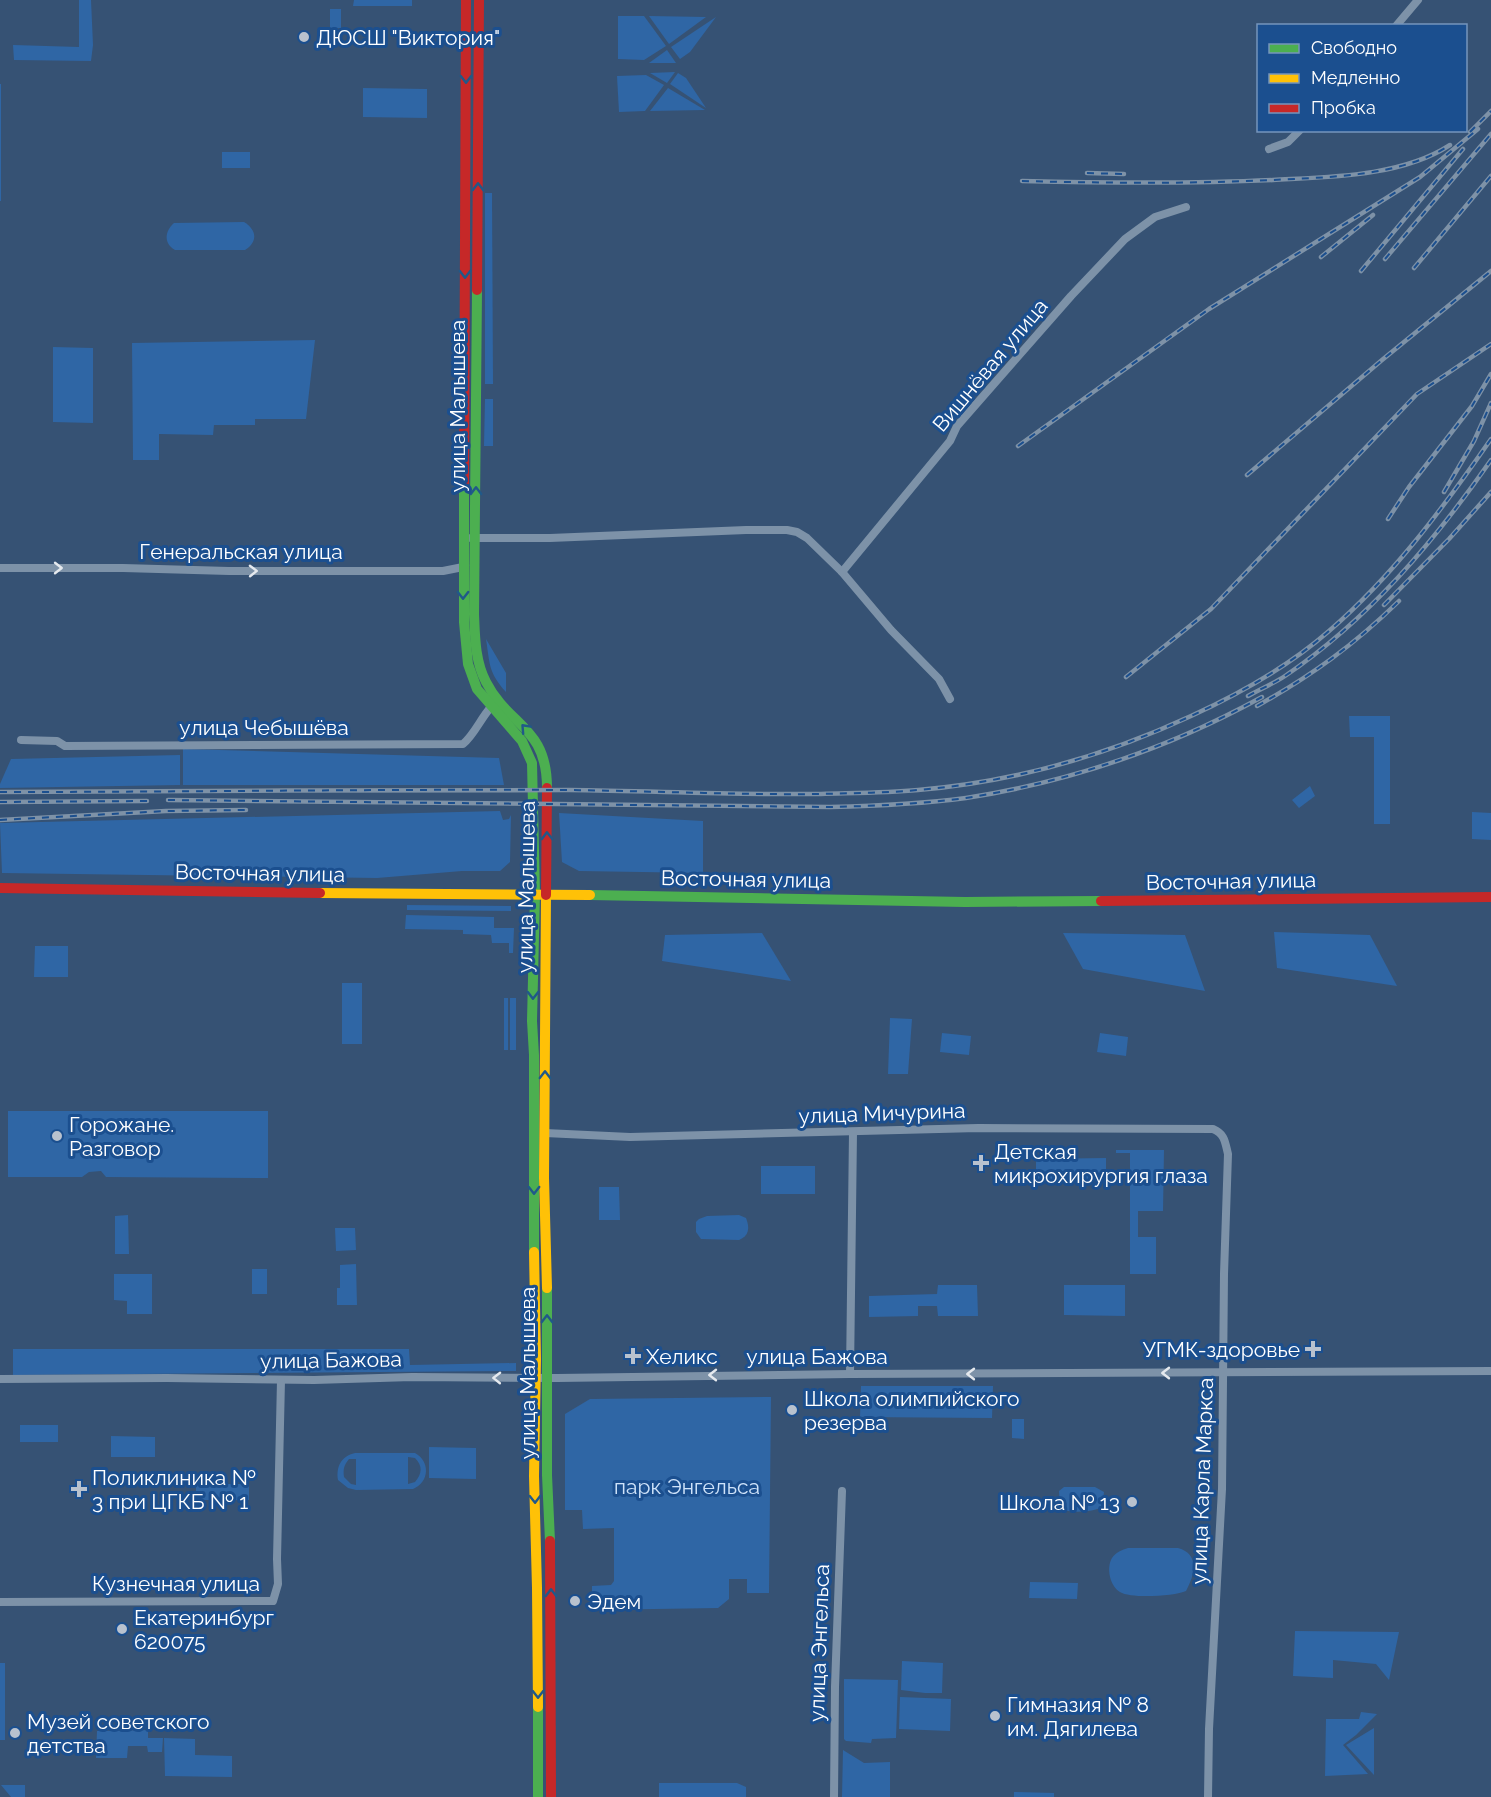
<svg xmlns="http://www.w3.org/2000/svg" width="1491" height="1797" font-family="Raleway,sans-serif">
	<rect width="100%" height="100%" fill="#365274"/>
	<g fill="#2f66a5" fill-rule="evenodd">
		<polygon points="79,0 91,0 93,45 91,61 14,60 13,45 79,47"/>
		<polygon points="354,0 412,0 412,6 353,6"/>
		<polygon points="330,9 341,9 341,28 330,29"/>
		<polygon points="618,16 644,16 666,46 644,60 618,59"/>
		<polygon points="649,16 706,17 669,44"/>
		<polygon points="716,17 690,52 680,59 671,47"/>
		<polygon points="667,50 676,63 649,63"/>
		<polygon points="675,72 667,83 650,73"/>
		<polygon points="678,73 686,78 706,108 670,84"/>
		<polygon points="646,75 664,85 645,111 619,112 617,76"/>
		<rect x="0" y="84" width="1" height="117"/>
		<polygon points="363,88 427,89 427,118 363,117"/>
		<polygon points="668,88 705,110 650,111"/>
		<rect x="222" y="152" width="28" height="16"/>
		<polygon points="485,193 492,193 493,384 485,384"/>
		<path d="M244,222C257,230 258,242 245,250H175C163,243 165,231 174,223Z"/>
		<polygon points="315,340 306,419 255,419 255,425 214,425 213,435 159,434 159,460 133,460 132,343"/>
		<polygon points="53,347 93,348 93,423 53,422"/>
		<polygon points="485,399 493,399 493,446 484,446"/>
		<path d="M486,639L506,673V692C488,672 490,664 486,639Z"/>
		<polygon points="1349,716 1390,716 1390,824 1374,824 1374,737 1350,737"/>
		<polygon points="183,749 499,758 504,785 183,785"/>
		<polygon points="180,755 180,785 0,788 0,784 11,759"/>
		<polygon points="1310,786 1315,796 1299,808 1292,800"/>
		<polygon points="500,811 503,820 509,819 511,815 510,862 500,871 462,871 377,878 2,873 0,823"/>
		<polygon points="1472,812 1491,813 1491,840 1472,839"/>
		<polygon points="559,813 703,821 703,873 579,871 562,862"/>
		<polygon points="407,905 511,906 511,911 407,910"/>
		<polygon points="406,915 494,917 494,928 514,928 513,953 509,953 509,943 492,943 491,935 463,934 463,930 405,929"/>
		<polygon points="1274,932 1370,935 1397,986 1277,968"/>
		<polygon points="762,933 791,981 662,961 665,935"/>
		<polygon points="1063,933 1185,935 1205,991 1083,969"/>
		<polygon points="35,946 68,946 68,977 34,977"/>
		<rect x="342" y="983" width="20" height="61"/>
		<rect x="504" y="998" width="4" height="52"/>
		<rect x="510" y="998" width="6" height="52"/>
		<polygon points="890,1018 912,1019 908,1074 888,1074"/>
		<polygon points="942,1033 971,1036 969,1055 940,1052"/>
		<polygon points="1100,1033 1128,1037 1126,1056 1097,1052"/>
		<polygon points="8,1111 268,1111 268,1178 106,1177 101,1171 89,1172 82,1177 8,1177"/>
		<polygon points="1116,1150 1164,1150 1163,1211 1138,1211 1138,1237 1156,1237 1156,1274 1130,1274 1130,1153 1116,1153"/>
		<polygon points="1106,1158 1106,1181 1036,1180 1036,1159"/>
		<rect x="761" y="1166" width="54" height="28"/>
		<polygon points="599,1187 619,1187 620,1220 599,1220"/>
		<polygon points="128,1215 129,1254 115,1254 115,1216"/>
		<path d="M739,1215L746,1218C750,1228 749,1236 739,1240L701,1239L696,1232V1222L699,1219L707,1216Z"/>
		<polygon points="335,1228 355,1228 356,1250 336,1251"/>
		<polygon points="356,1264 357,1305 337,1305 337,1288 340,1288 340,1265"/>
		<rect x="252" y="1269" width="15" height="25"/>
		<polygon points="114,1274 152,1274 152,1314 127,1314 127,1301 114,1300"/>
		<polygon points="938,1285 977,1285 978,1316 938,1316 937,1306 918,1306 918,1316 869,1317 869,1296 937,1294"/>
		<polygon points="1064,1285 1125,1285 1125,1316 1064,1315"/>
		<polygon points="13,1349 409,1349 410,1365 516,1363 516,1371 13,1375"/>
		<polygon points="861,1386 993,1386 992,1418 860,1417"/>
		<polygon points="771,1397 769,1593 747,1593 747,1579 729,1579 729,1599 718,1608 592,1610 592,1586 611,1585 614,1581 614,1528 583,1529 582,1510 565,1510 565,1414 590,1399"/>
		<polygon points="1012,1419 1024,1419 1024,1439 1012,1438"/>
		<rect x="20" y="1425" width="38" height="17"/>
		<polygon points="111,1436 155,1437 155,1457 111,1457"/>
		<polygon points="429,1447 476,1448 476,1479 429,1478"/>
		<path d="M355,1453H415C430,1461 430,1482 413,1489L356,1490L348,1488L338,1480C336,1467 341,1456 355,1453ZM408,1457L415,1458C423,1466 422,1474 415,1482L408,1484ZM349,1459H356V1485L351,1484L344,1477C343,1469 344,1465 349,1459Z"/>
		<rect x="196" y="1484" width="53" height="16"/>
		<path d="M1064,1487H1095L1104,1492L1102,1507C1094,1512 1068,1514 1060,1508L1059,1491Z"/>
		<path d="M1128,1548H1178C1200,1554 1195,1575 1186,1591C1175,1596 1131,1599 1120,1592C1110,1586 1106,1568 1112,1558C1116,1552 1122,1550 1128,1548Z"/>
		<polygon points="1030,1582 1078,1583 1077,1599 1029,1598"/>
		<polygon points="1295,1631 1399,1632 1389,1680 1376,1664 1333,1660 1333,1678 1293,1676"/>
		<polygon points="902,1661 943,1663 942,1693 925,1693 901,1690"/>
		<rect x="0" y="1663" width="5" height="77"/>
		<polygon points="844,1679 898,1680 896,1738 872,1739 871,1743 846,1741 844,1739"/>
		<polygon points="900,1697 951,1699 950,1731 899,1729"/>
		<polygon points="1361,1712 1377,1714 1356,1735 1343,1745 1368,1774 1325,1776 1326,1719 1359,1719"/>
		<polygon points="1374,1728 1374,1775 1346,1745"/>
		<polygon points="148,1730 148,1738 163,1738 162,1752 148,1752 147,1746 128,1746 127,1758 96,1758 97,1731"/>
		<polygon points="164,1738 195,1739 195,1755 232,1756 232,1777 165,1776"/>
		<polygon points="843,1750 864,1763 890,1762 890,1797 842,1797"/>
		<polygon points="659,1783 737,1783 746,1787 746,1797 659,1797"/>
		<polygon points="1,1785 25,1785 25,1797 11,1797"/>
		<polygon points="1014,1792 1054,1793 1054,1797 1014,1797"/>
	</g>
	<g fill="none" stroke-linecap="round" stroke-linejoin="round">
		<g stroke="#7d92a8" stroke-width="8">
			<polyline points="1396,26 1418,0"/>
			<polyline points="1269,149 1288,142 1300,130"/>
			<polyline points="471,538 550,538 746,530 787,530 797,532 807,538 842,572 891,630 939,679 950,699"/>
			<polyline points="0,568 123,568 229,571 443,571 463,567 465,565"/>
			<polyline points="842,572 950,441 957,426 1071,296 1125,239 1155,217 1186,207"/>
			<path d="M21,740L57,741L65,746L463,744C474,735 481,718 491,707"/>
			<path d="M545,1133L630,1137L978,1128L1213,1129C1225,1134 1225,1142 1228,1154L1224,1274L1222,1489L1209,1729L1208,1797"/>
			<polyline points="850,1374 853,1132"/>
			<polyline points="0,1379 167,1378 314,1380 412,1377 557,1378 850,1374 1491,1371"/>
			<polyline points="0,1602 273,1601 278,1584 277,1559 281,1380"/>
			<polyline points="834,1797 835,1687 842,1491"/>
		</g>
		<g stroke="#4caf50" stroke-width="10">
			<path d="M477,290L474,614C475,637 475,661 486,682C509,727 547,726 547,788"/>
			<polyline points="464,483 464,622 468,664 477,689 522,741 532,763 535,894"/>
			<polyline points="590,895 965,902 1101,901"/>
			<polyline points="534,1252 534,1055 532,1021 535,894"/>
			<polyline points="547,1288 547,1475 550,1541"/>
			<polyline points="538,1707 538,1797"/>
		</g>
		<g stroke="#ffc107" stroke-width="10">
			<polyline points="320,893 590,895"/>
			<polyline points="546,895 544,1178 547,1288"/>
			<polyline points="534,1252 536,1359 534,1476 537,1588 538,1707"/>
		</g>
		<g stroke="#c62828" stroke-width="10">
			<polyline points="477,290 479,0"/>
			<polyline points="464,483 466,0"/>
			<polyline points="0,888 320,893"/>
			<polyline points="546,895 547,788"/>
			<polyline points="1101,901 1491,897"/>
			<polyline points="550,1541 551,1797"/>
		</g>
		<g stroke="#7e92a7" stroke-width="4.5">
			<g id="rail">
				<polyline points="1470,132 1491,111"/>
				<polyline points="1087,173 1124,174"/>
				<path d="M1022,181C1105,183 1189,184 1273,180C1328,177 1401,177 1450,145"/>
				<polyline points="1321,257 1373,215"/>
				<polyline points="1385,259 1491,134"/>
				<polyline points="1414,268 1491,176"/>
				<polyline points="1361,271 1463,149"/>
				<polyline points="1018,446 1209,309 1420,177 1478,129"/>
				<polyline points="1247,475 1382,360 1491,271"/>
				<polyline points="1444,492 1474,441 1491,403"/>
				<polyline points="1388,519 1409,487 1472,406 1491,374"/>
				<polyline points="1384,605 1449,539 1491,492"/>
				<polyline points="1126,677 1211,609 1417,394 1491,344"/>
				<path d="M1248,696C1260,689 1273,684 1285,676C1369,619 1433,543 1491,460"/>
				<path d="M1257,706C1311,676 1354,645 1399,601"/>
				<path d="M0,792C190,792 379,789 569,790C653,791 737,795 821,794C853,793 886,793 918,790C1013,782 1105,756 1191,716C1239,694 1289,666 1329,631C1393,576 1443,508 1491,439"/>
				<path d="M168,800L830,807C875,806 921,804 966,798C1069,782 1171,747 1262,697"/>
				<polyline points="0,802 147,801"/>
				<polyline points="0,820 166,811 246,810"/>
			</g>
		</g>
		<use href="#rail" stroke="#1b4f8f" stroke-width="2" stroke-dasharray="7" stroke-linecap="butt"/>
	</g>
	<defs><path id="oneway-chevron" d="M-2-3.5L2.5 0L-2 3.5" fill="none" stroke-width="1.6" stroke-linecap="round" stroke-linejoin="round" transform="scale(1.5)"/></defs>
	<g stroke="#205989">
		<use href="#oneway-chevron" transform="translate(466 79) rotate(90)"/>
		<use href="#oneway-chevron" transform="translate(478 187) rotate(-90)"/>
		<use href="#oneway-chevron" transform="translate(465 274) rotate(90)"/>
		<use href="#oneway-chevron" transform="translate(476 491) rotate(-90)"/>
		<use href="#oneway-chevron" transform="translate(463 595) rotate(90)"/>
		<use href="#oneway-chevron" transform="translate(525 728) rotate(-133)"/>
		<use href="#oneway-chevron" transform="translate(547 836) rotate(-91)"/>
		<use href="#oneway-chevron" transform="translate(533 995) rotate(91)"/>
		<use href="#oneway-chevron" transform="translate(545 1075) rotate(-90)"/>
		<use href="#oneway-chevron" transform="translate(534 1190) rotate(90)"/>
		<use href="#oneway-chevron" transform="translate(547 1319) rotate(-90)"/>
		<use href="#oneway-chevron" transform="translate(535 1499) rotate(89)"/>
		<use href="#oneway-chevron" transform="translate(551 1593) rotate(-90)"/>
		<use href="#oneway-chevron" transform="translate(538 1694) rotate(90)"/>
	</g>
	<g stroke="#e5e9ee">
		<use href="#oneway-chevron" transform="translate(58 568)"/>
		<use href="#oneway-chevron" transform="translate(253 571) rotate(-1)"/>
		<use href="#oneway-chevron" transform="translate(1166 1373) rotate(180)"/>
		<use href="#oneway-chevron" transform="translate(971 1374) rotate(180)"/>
		<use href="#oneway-chevron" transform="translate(713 1375) rotate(180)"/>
		<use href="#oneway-chevron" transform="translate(497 1378) rotate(-179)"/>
	</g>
	<g fill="#b9c2ce" stroke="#1b4f8f" stroke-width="2">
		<circle cx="304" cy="37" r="6"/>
		<circle cx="57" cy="1136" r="6"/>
		<path d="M978 1154h6v6h6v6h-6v6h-6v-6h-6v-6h6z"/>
		<path d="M1310 1340h6v6h6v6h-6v6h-6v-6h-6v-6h6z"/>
		<path d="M630 1347h6v6h6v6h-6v6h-6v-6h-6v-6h6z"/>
		<circle cx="792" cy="1410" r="6"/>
		<path d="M76 1480h6v6h6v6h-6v6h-6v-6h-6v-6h6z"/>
		<circle cx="1132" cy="1502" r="6"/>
		<circle cx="575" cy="1601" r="6"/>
		<circle cx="122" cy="1629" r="6"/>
		<circle cx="995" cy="1716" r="6"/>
		<circle cx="15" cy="1733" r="6"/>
	</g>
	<g text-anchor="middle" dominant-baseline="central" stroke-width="6" stroke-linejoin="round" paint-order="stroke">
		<g font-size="21" fill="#fff" stroke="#1b4f8f" text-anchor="start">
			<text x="316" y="37">ДЮСШ "Виктория"</text>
			<text x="69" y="1124">Горожане.<tspan x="69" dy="24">Разговор</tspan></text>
			<text x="994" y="1151">Детская<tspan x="994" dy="24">микрохирургия глаза</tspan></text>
			<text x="1300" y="1349" text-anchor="end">УГМК-здоровье</text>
			<text x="646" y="1356">Хеликс</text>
			<text x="804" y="1398">Школа олимпийского<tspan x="804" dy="24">резерва</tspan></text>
			<text x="92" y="1477">Поликлиника №<tspan x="92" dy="24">3 при ЦГКБ № 1</tspan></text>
			<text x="1120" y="1502" text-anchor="end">Школа № 13</text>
			<text x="587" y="1601">Эдем</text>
			<text x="134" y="1617">Екатеринбург<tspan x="134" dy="24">620075</tspan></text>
			<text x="1007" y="1704">Гимназия № 8<tspan x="1007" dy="24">им. Дягилева</tspan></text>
			<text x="27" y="1721">Музей советского<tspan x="27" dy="24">детства</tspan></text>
		</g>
		<g font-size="21" fill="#fff" stroke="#1b4f8f">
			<text transform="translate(990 365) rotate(-50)">Вишнёвая улица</text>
			<text transform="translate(457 406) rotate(-90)">улица Малышева</text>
			<text x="241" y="551">Генеральская улица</text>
			<text x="264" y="727">улица Чебышёва</text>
			<text transform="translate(260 873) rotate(1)">Восточная улица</text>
			<text transform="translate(746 879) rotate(1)">Восточная улица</text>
			<text transform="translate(1231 881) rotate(-1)">Восточная улица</text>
			<text transform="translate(526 887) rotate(-89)">улица Малышева</text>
			<text transform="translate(882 1113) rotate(-2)">улица Мичурина</text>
			<text x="817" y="1356">улица Бажова</text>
			<text transform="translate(331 1360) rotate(-1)">улица Бажова</text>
			<text transform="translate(527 1373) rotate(-90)">улица Малышева</text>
			<text transform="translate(1202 1481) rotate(-88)">улица Карла Маркса</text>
			<text x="176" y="1583">Кузнечная улица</text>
			<text transform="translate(819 1643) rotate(-88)">улица Энгельса</text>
		</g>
		<g font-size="21" fill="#cfe3fa" stroke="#1b4f8f">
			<text x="687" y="1486">парк Энгельса</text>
		</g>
	</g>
	<rect x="1257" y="24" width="210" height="108" fill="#1b4f8f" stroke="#7695bc" stroke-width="1.5"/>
	<rect x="1269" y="44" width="30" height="9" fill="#4caf50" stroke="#7695bc" stroke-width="1.5"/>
	<text x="1311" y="54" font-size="18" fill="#ffffff">Свободно</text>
	<rect x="1269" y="74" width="30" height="9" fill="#ffc107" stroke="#7695bc" stroke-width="1.5"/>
	<text x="1311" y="84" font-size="18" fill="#ffffff">Медленно</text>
	<rect x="1269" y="104" width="30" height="9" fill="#c62828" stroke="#7695bc" stroke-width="1.5"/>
	<text x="1311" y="114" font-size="18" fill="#ffffff">Пробка</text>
</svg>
